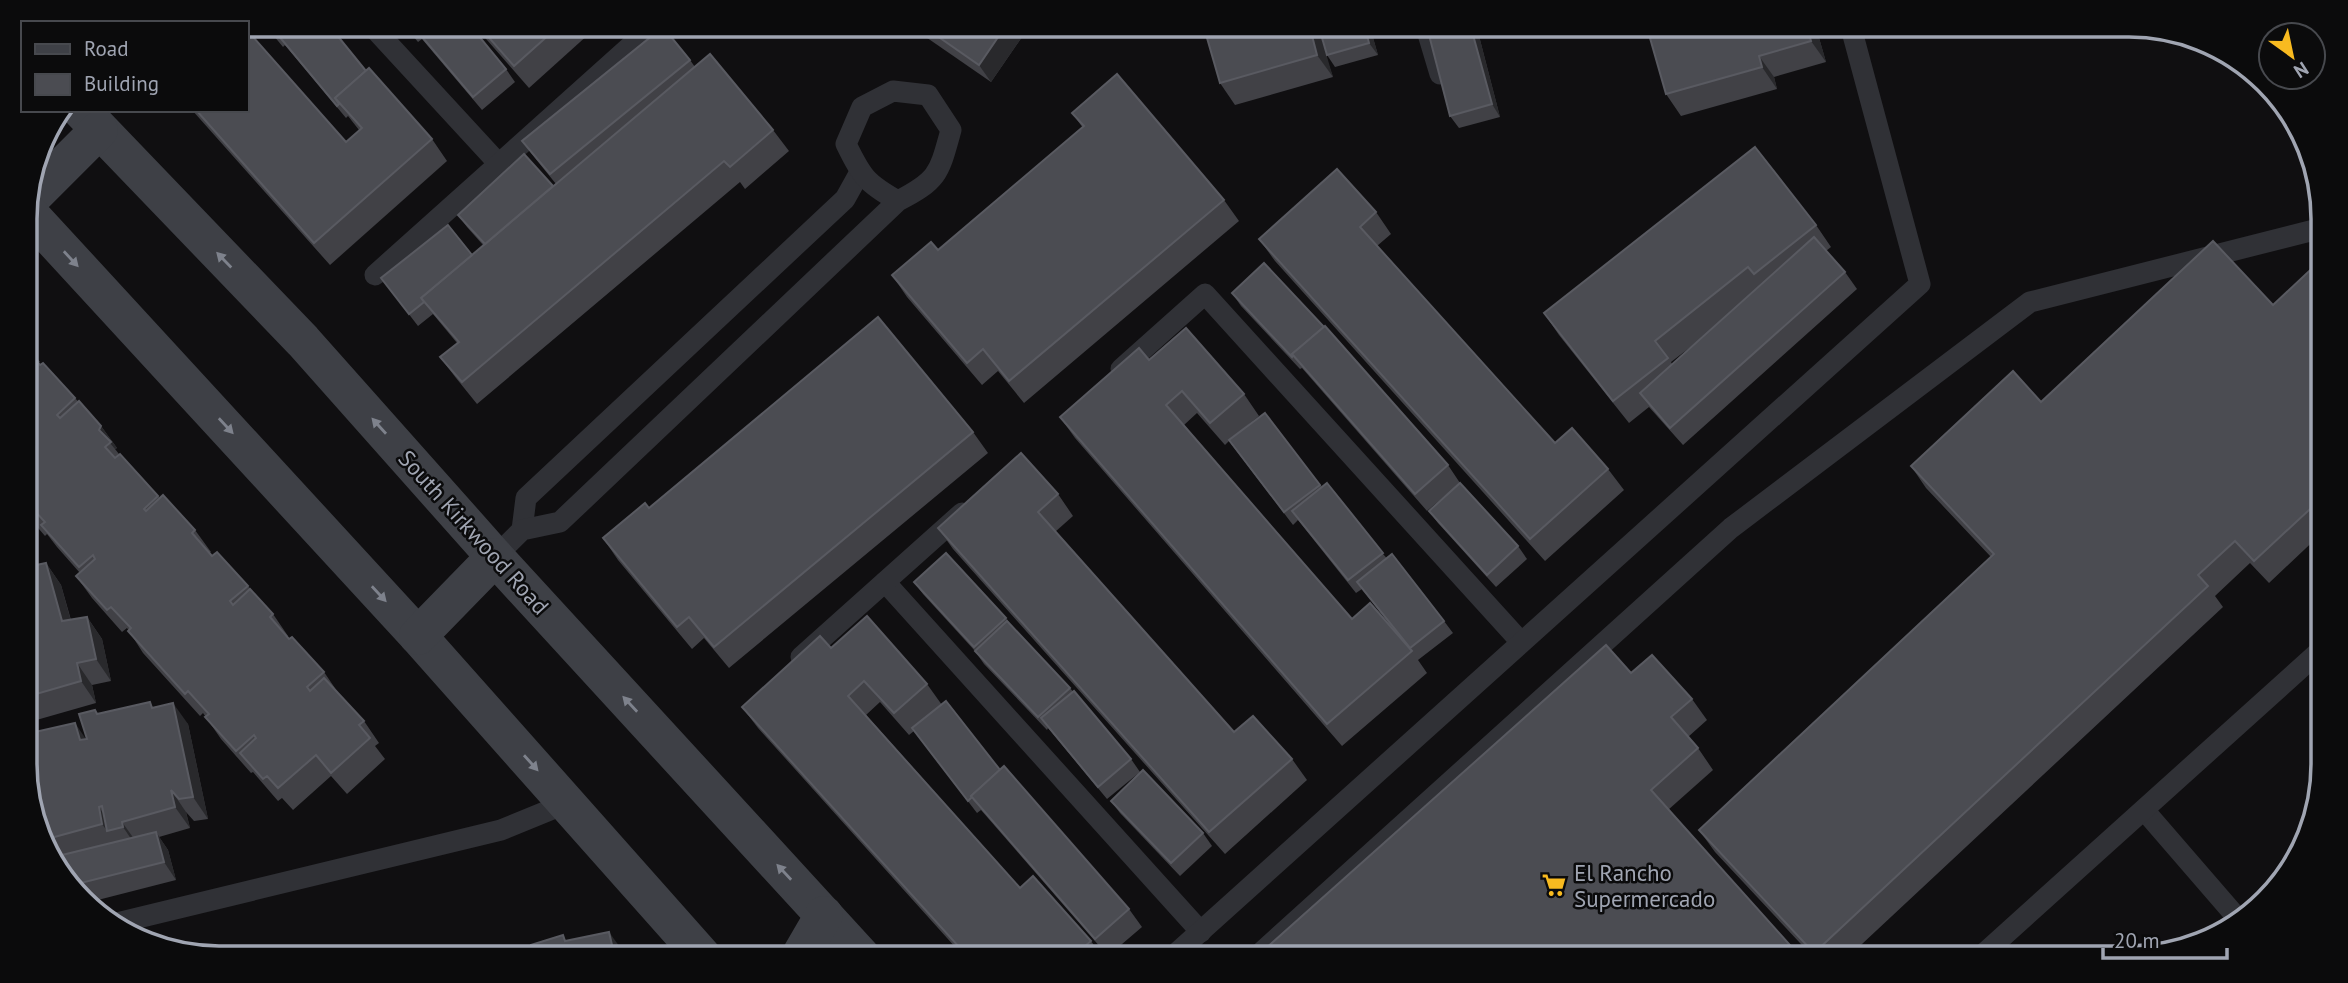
<svg xmlns="http://www.w3.org/2000/svg" width="2348" height="983" font-family="'PT Sans',sans-serif">
	<rect width="100%" height="100%" fill="#100f11"/>
	<g fill="none" stroke-linecap="round" stroke-linejoin="round">
		<g stroke="#303136" stroke-width="21">
			<polyline points="370,24 499,164"/>
			<polyline points="1425,24 1440,74"/>
			<polyline points="375,275 655,24"/>
			<polyline points="1121,369 1205,294 1521,642"/>
			<polyline points="522,530 526,498 845,199 860,172"/>
			<path d="M495,557L522,530L560,522L898,201C939,180 939,173 951,130L928,95L893,91L862,107L846,144C862,177 866,183 898,201"/>
			<polyline points="885,582 1201,932"/>
			<polyline points="801,657 962,513"/>
			<polyline points="2144,810 2240,921"/>
			<polyline points="117,923 501,830 567,803"/>
			<polyline points="1171,958 1920,284 1850,24"/>
			<polyline points="1255,958 1731,528 2030,302 2322,228"/>
			<polyline points="1979,958 2323,648"/>
		</g>
		<g stroke="#3e4046" stroke-width="38">
			<polyline points="81,110 303,341 495,557 863,958"/>
			<polyline points="26,203 99,130"/>
			<polyline points="25,209 418,636 704,958"/>
			<polyline points="418,636 495,557"/>
			<polyline points="799,958 824,915"/>
		</g>
	</g>
	<g fill="#414146" fill-rule="evenodd">
		<polygon points="264,24 328,24 366,71 432,139 447,161 330,265 192,110 247,110 346,142 359,130 348,116 346,118 285,45 283,47"/>
		<polygon points="403,24 469,24 506,69 515,82 482,110 422,39 418,42"/>
		<polygon points="473,24 600,24 529,88"/>
		<polygon points="907,24 1031,24 991,82"/>
		<polygon points="1314,24 1333,77 1235,105 1220,83"/>
		<polygon points="1369,24 1378,55 1335,67 1327,55"/>
		<polygon points="1426,24 1477,24 1478,29 1476,29 1478,32 1500,117 1459,128 1450,116 1429,31"/>
		<polygon points="1646,24 1815,24 1826,62 1774,77 1777,89 1681,116 1666,94"/>
		<polygon points="690,60 695,67 773,130 789,151 745,189 740,182 477,404 456,378 440,357 457,343 433,314 418,326 381,278 472,255 483,245 467,227 458,215 553,186 556,184 535,158 522,141"/>
		<polygon points="1072,113 1224,200 1239,221 1024,403 998,371 982,385 907,297 892,275 938,250 1083,128"/>
		<polygon points="1376,212 1391,234 1377,246 1555,443 1608,469 1624,490 1545,561 1275,261 1259,239"/>
		<path d="M1816,225L1831,247L1826,251L1845,272L1857,289L1683,445L1649,407L1629,423L1559,335L1544,313ZM1701,339L1672,364L1671,362Z"/>
		<polygon points="2322,259 2323,532 2269,583 2250,563 2215,596 2223,607 1847,958 1814,958 1715,852 1699,830 1991,557 1926,488 1911,466 2041,402 2273,305"/>
		<polygon points="1232,293 1448,465 1460,483 1427,511 1302,368 1300,369 1241,306"/>
		<polygon points="25,341 40,362 38,363 75,398 101,426 117,448 115,449 119,454 120,454 160,498 195,530 211,552 209,553 248,586 273,614 288,636 287,637 324,672 339,694 364,721 379,743 375,746 385,759 347,794 331,776 293,810 282,798 278,801 253,772 251,773 221,739 203,713 200,716 143,653 127,628 122,632 92,598 76,576 80,573 57,547 47,534 45,536 32,521 28,525 26,522"/>
		<path d="M1149,360L1244,394L1259,416L1244,428L1265,413L1322,487L1444,621L1453,633L1418,660L1427,673L1342,746L1075,438L1060,417ZM1197,413L1225,445L1229,441L1293,525L1298,520L1356,593L1362,589L1400,637L1352,619L1184,425Z"/>
		<polygon points="973,432 988,453 729,668 704,638 692,649 618,560 603,538 649,508"/>
		<polygon points="1058,494 1073,516 1055,532 1234,732 1292,759 1307,780 1225,854 953,549 938,528"/>
		<polygon points="1429,511 1518,546 1527,559 1496,587 1438,523"/>
		<polygon points="26,561 30,566 46,563 61,585 71,620 87,617 102,639 111,681 92,685 96,703 26,723"/>
		<polygon points="914,582 1006,618 1013,628 1070,688 1131,759 1140,772 1107,799 1048,728 1047,730 984,664 975,651 923,594"/>
		<polygon points="831,648 927,684 942,705 1000,770 1129,909 1142,927 1108,956 981,810 977,813 914,731 909,735 880,702 866,715 1020,888 1091,941 1103,958 965,958 758,728 742,707"/>
		<polygon points="1631,673 1692,699 1707,720 1688,737 1698,748 1713,770 1668,810 1800,958 1255,958"/>
		<polygon points="154,707 188,724 208,819 194,821 186,812 190,828 159,837 168,850 176,880 90,902 65,883 26,790 86,739 95,710 97,714"/>
		<polygon points="1111,801 1203,833 1212,846 1180,876 1120,813"/>
	</g>
	<g fill="#29292c">
		<polygon points="1007,24 1031,24 991,82 979,65"/>
		<polygon points="1309,24 1314,24 1320,33 1333,77 1317,55"/>
		<polygon points="1364,24 1369,24 1378,55 1369,43"/>
		<polygon points="1470,24 1472,24 1478,32 1500,117 1492,104"/>
		<polygon points="1806,24 1815,24 1826,62 1811,41"/>
		<polygon points="1759,56 1774,77 1777,89 1762,67"/>
		<polygon points="101,426 117,448 115,449 99,430"/>
		<polygon points="26,512 32,521 28,525 26,522"/>
		<polygon points="46,563 61,585 77,643 62,621"/>
		<polygon points="87,617 102,639 111,681 96,659"/>
		<polygon points="77,663 92,685 96,703 81,681"/>
		<polygon points="173,703 188,724 208,819 193,797"/>
		<polygon points="75,723 90,745 80,740"/>
		<polygon points="171,790 186,812 190,828 175,807"/>
		<polygon points="99,807 114,829 107,831 102,824"/>
		<polygon points="122,822 137,843 138,849 123,827"/>
		<polygon points="156,832 168,850 176,880 164,862"/>
		<polygon points="609,932 622,950 624,958 615,958"/>
	</g>
	<g fill="#4b4c52" stroke="#595a61" stroke-width="2">
		<polygon points="290,24 328,24 366,71 335,98 339,104 337,106 278,35"/>
		<polygon points="405,24 416,24 409,30"/>
		<polygon points="425,24 469,24 506,69 473,97 417,31"/>
		<polygon points="477,24 561,24 514,66"/>
		<polygon points="920,24 1007,24 979,65"/>
		<polygon points="1203,24 1309,24 1317,55 1220,83"/>
		<polygon points="1318,24 1364,24 1369,43 1327,55"/>
		<polygon points="1426,24 1439,24 1427,28"/>
		<polygon points="1452,24 1470,24 1492,104 1450,116 1428,31"/>
		<polygon points="1646,24 1806,24 1811,41 1759,56 1762,67 1666,94"/>
		<polygon points="663,27 690,60 550,174 522,141"/>
		<polygon points="247,30 346,142 362,128 335,98 369,68 432,139 314,243 196,110 247,110"/>
		<polygon points="710,54 773,130 730,167 724,161 462,382 440,357 459,342 421,298"/>
		<polygon points="1117,74 1224,200 1009,381 983,349 967,363 892,275 931,242 938,250 1084,126 1072,113"/>
		<polygon points="1755,147 1816,225 1754,274 1748,267 1655,341 1668,358 1613,401 1544,313"/>
		<polygon points="524,154 553,186 485,244 458,215"/>
		<polygon points="1337,169 1376,212 1360,227 1555,443 1572,428 1608,469 1530,539 1259,239"/>
		<polygon points="448,225 472,255 421,298 424,302 409,314 381,278"/>
		<polygon points="1814,237 1845,272 1670,428 1640,393"/>
		<polygon points="2213,241 2273,305 2322,259 2323,467 2322,468 2323,469 2323,497 2254,561 2235,541 2198,575 2208,586 1814,953 1699,830 1994,554 1911,466 2013,371 2041,402"/>
		<polygon points="1264,263 1324,327 1292,354 1293,355 1292,357 1232,293"/>
		<polygon points="878,317 973,432 714,647 689,617 677,627 603,538 645,503 649,508"/>
		<polygon points="1325,326 1448,465 1415,494 1292,354"/>
		<polygon points="1186,328 1244,394 1210,423 1182,391 1166,405 1352,619 1370,603 1412,651 1327,724 1060,417 1139,348 1149,360"/>
		<polygon points="25,348 40,365 43,363 75,398 57,415 60,418 79,401 101,426 99,430 111,442 105,447 115,458 120,454 158,496 144,509 146,511 163,495 195,530 192,533 212,556 217,552 248,586 230,601 233,605 250,589 273,614 270,617 289,639 292,637 324,672 307,687 310,691 324,678 364,721 359,725 370,738 331,773 316,755 278,788 267,776 263,779 240,753 256,738 254,735 236,751 205,717 209,714 188,691 185,694 128,631 131,628 111,607 107,610 76,576 95,559 93,555 79,567 41,525 45,522 34,510 30,514 26,509"/>
		<polygon points="1265,413 1320,485 1284,512 1229,440"/>
		<polygon points="1021,453 1058,494 1038,512 1234,732 1253,716 1292,759 1209,832 938,528"/>
		<polygon points="1327,483 1383,553 1348,580 1292,511"/>
		<polygon points="1460,483 1518,546 1487,575 1429,511"/>
		<polygon points="946,553 1006,618 974,647 914,582"/>
		<polygon points="1392,554 1444,621 1410,648 1357,582"/>
		<polygon points="46,563 62,621 87,617 96,659 77,663 81,681 26,697 26,564 27,567"/>
		<polygon points="867,616 927,684 894,713 864,681 848,696 1020,888 1033,876 1091,941 1071,958 969,958 742,707 820,636 831,648"/>
		<polygon points="1007,621 1070,688 1038,717 975,651"/>
		<polygon points="1606,645 1631,673 1652,655 1692,699 1671,717 1698,748 1651,790 1797,953 1791,958 1255,958"/>
		<polygon points="1074,691 1131,759 1098,787 1041,718"/>
		<polygon points="946,701 1000,770 971,796 972,797 968,801 912,728"/>
		<polygon points="150,702 152,708 173,703 193,797 179,799 171,790 175,807 122,822 123,827 107,831 102,806 99,807 102,824 47,839 26,790 26,734 75,723 80,740 87,739 79,714 95,710 97,714"/>
		<polygon points="1004,766 1129,909 1095,939 971,796"/>
		<polygon points="1143,770 1203,833 1171,863 1111,801"/>
		<polygon points="156,832 164,862 69,886 65,883 54,857"/>
		<polygon points="609,932 615,958 509,958 508,955 532,950 531,945 563,935 565,941"/>
		<polygon points="468,954 469,958 451,958"/>
		<polygon points="444,956 446,958 435,958"/>
	</g>
	<defs><path id="oneway-solid" d="M-6-.8H1V-3.2L6.5 0L1 3.2V.8H-6Z" transform="scale(1.75)"/></defs>
	<g fill="#7e828c">
		<use href="#oneway-solid" transform="translate(71 259) rotate(47)"/>
		<use href="#oneway-solid" transform="translate(224 260) rotate(-134)"/>
		<use href="#oneway-solid" transform="translate(226 426) rotate(47)"/>
		<use href="#oneway-solid" transform="translate(379 426) rotate(-132)"/>
		<use href="#oneway-solid" transform="translate(379 594) rotate(47)"/>
		<use href="#oneway-solid" transform="translate(630 704) rotate(-133)"/>
		<use href="#oneway-solid" transform="translate(531 763) rotate(48)"/>
		<use href="#oneway-solid" transform="translate(784 872) rotate(-133)"/>
	</g>
	<defs>
		<g id="supermarket-bare" transform="scale(1.89)"><path d="M-6-5.5h2.5l.6 2H6L4.5 2H-2.5L-4.4-4H-6ZM-1.5 3.2a1.3 1.3 0 1 0 .1 0ZM3 3.2a1.3 1.3 0 1 0 .1 0Z" fill="#f8ba20" stroke="#0b0b0c" stroke-width="2.5" paint-order="stroke"/></g>
	</defs>
	<g fill-rule="evenodd">
		<use href="#supermarket-bare" x="1554" y="885"/>
	</g>
	<g text-anchor="middle" dominant-baseline="central" stroke-width="5" stroke-linejoin="round" paint-order="stroke">
		<g font-size="23" fill="#a0a5b2" stroke="#0b0b0c">
			<text transform="translate(474 532) rotate(48)">South Kirkwood Road</text>
		</g>
		<g font-size="23" fill="#a0a5b2" stroke="#0b0b0c" text-anchor="start">
			<text x="1574" y="872">El Rancho<tspan x="1574" dy="26">Supermercado</tspan></text>
		</g>
	</g>
	<path d="M0 0H2348V983H0ZM219 37H2129A182 182 0 0 1 2311 219V764A182 182 0 0 1 2129 946H219A182 182 0 0 1 37 764V219A182 182 0 0 1 219 37Z" fill="#0b0b0c" fill-rule="evenodd"/>
	<path fill="none" stroke="#a0a5b2" stroke-width="3.5" d="M219 37H2129A182 182 0 0 1 2311 219V764A182 182 0 0 1 2129 946H219A182 182 0 0 1 37 764V219A182 182 0 0 1 219 37Z"/>
	<rect x="21" y="21" width="228" height="91" fill="#0b0b0c" stroke="#47494e" stroke-width="2"/>
	<rect x="35" y="44" width="35" height="10" fill="#3e4046" stroke="#47494e" stroke-width="2"/>
	<text x="84" y="56" font-size="21" fill="#a0a5b2">Road</text>
	<rect x="35" y="74" width="35" height="21" fill="#4b4c52" stroke="#47494e" stroke-width="2"/>
	<text x="84" y="91" font-size="21" fill="#a0a5b2">Building</text>
	<g transform="translate(2292 56) rotate(147)"><circle r="33" fill="#0b0b0c" stroke="#47494e" stroke-width="2"/>
	<path d="M0-5L12 26L0 18L-12 26Z" fill="#f8ba20"/>
	<text y="-10" font-size="19" font-weight="bold" text-anchor="middle" fill="#a0a5b2">N</text>
	</g>
	<path d="M2103 948v10h124v-10" fill="none" stroke="#a0a5b2" stroke-width="3.5"/>
	<text x="2114" y="948" font-size="21" fill="#a0a5b2" stroke="#0b0b0c" stroke-width="5" paint-order="stroke">20 m</text>
</svg>
